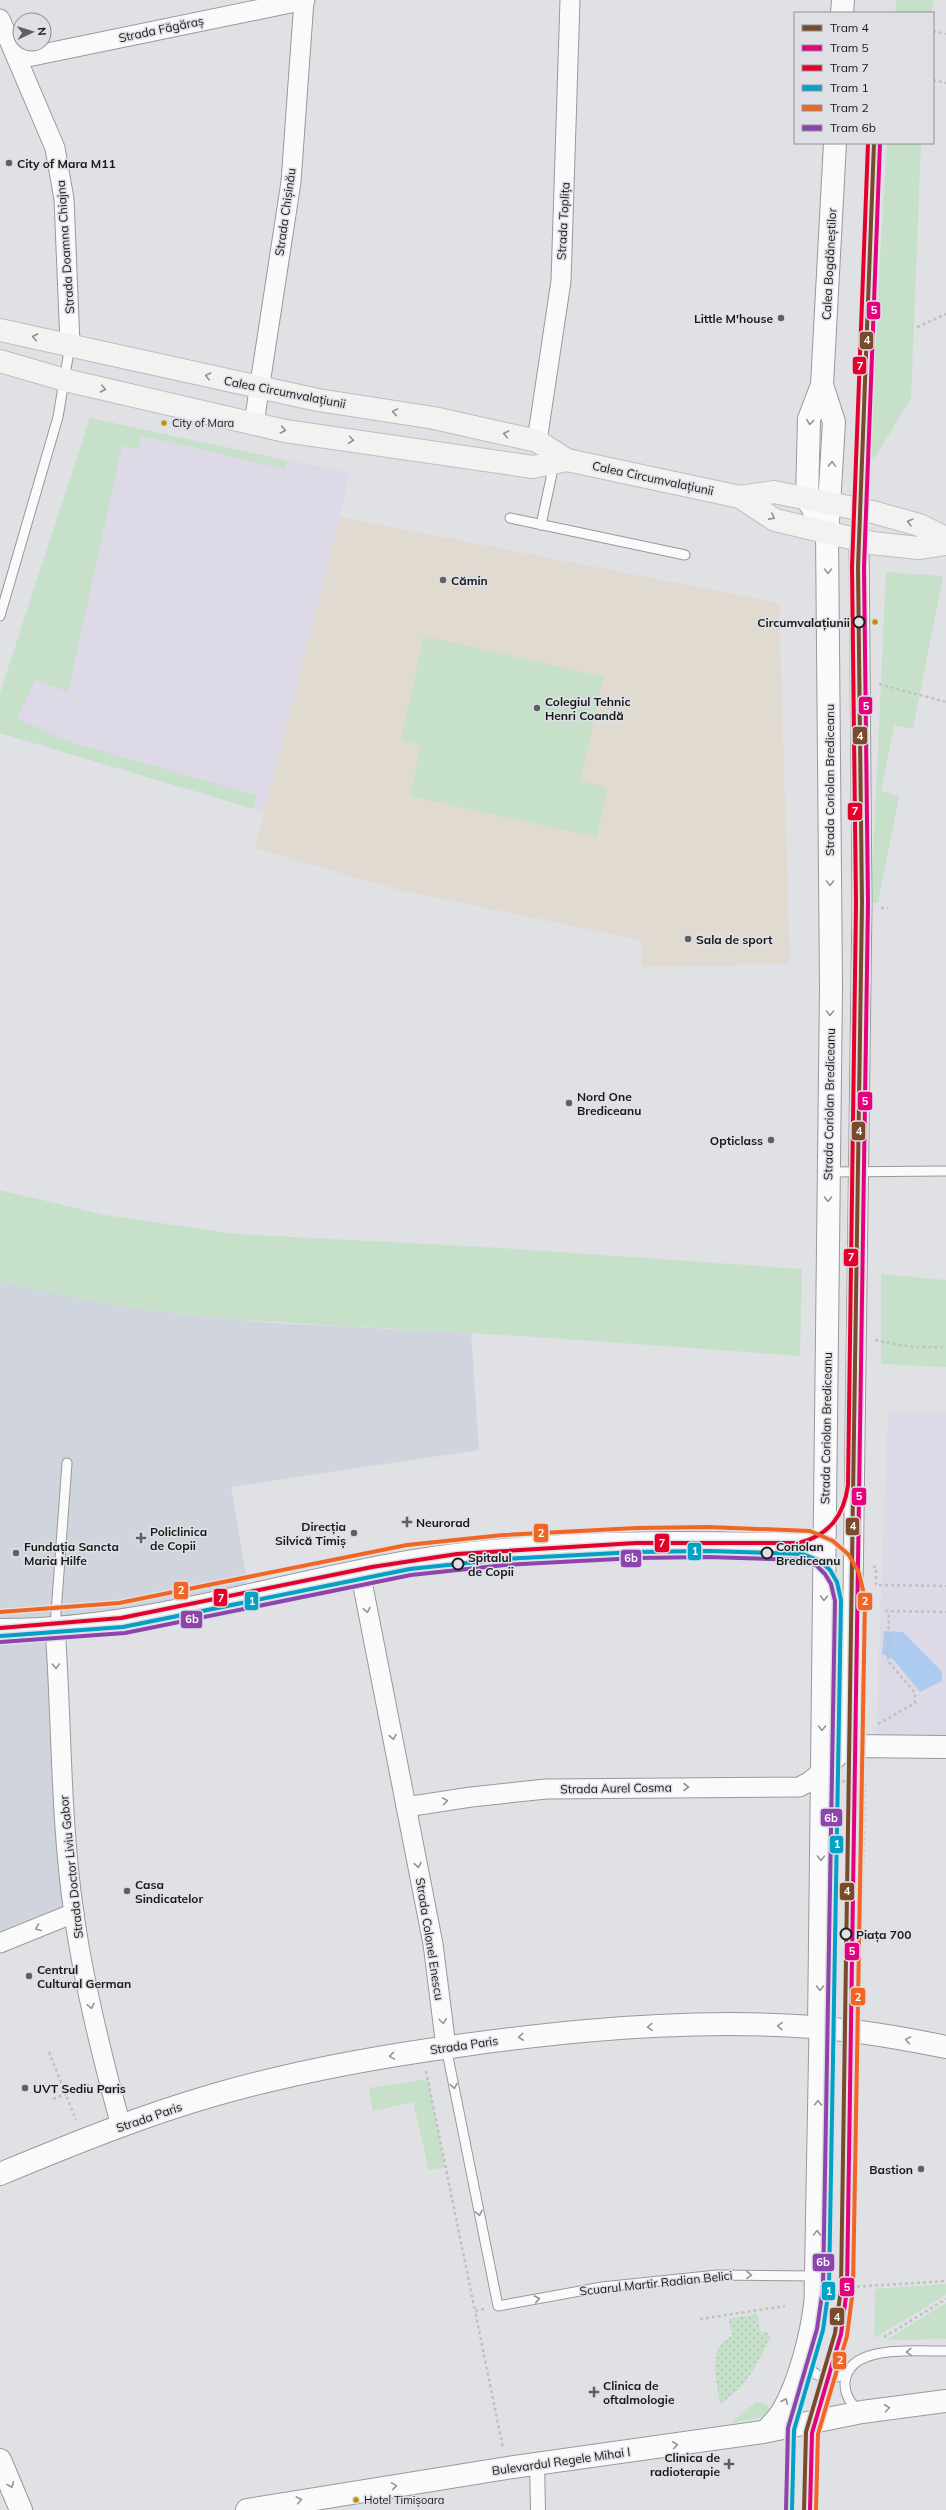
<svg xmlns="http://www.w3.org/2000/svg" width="946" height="2510" font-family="Mulish,sans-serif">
	<defs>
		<pattern id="park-dots" width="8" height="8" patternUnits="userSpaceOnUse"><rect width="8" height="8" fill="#c6e0ca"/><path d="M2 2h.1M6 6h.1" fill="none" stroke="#aac0ad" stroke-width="1.8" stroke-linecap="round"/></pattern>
	</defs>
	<rect width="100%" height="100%" fill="#dfe1e4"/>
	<g fill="#ddd9e6">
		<polygon points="90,418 349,473 340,517 264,812 0,733 0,693"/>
		<polygon points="888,1412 946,1413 946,1735 876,1734"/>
	</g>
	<polygon fill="#e0dad1" points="340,517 779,603 790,964 642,967 641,940 399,890 255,848"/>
	<g fill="#d0d4dc">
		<polygon points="0,1280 89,1300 179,1314 271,1323 471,1333 479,1450 231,1487 248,1586 166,1607 0,1624"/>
		<polygon points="50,1636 68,1906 0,1936 0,1638"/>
	</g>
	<g fill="#c6e0ca">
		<polygon points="896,0 934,0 931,13 895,13"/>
		<polygon points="887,143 921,143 911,398 875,457 868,458"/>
		<polygon points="90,418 287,461 285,469 142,436 138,450 122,446 68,692 35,679 17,719 77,744 256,795 254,809 0,733 0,693"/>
		<polygon points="886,572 943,576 913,729 894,725 881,791 899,796 878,903 871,902"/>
		<polygon points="424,636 604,677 580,781 607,787 597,837 410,796 421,745 401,740"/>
		<path d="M0,1190L105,1215L236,1234L486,1247L802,1269L800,1356C679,1347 558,1338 437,1331C290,1323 143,1320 0,1280Z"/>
		<polygon points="881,1274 946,1280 946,1367 881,1364"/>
		<polygon points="428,2079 445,2167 429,2170 413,2102 373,2111 369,2088"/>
		<polygon points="946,2284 946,2295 874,2338 875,2289"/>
		<polygon points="946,2303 946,2339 886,2340"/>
		<path d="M756,2402L767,2404L770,2410C760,2421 745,2420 731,2422Z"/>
	</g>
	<path fill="url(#park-dots)" d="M757,2314L760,2331L768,2332L770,2338C755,2368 749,2384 720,2404C717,2380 705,2349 732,2336L729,2319Z"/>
	<polygon fill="#adcbee" points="884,1631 903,1632 942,1672 942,1681 920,1692 894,1660 882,1654"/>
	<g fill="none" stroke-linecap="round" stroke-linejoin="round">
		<g stroke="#98999b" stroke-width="11">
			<g id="service">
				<polyline points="510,518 685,555"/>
				<polyline points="541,525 554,464"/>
				<polyline points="0,616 58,417 70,345"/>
				<polyline points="829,1172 946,1171"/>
				<polyline points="55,1627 67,1463"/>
				<polyline points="446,2047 498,2306 602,2287 717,2275 816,2276"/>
				<path d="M804,2358C811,2379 834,2384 849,2370"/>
				<path d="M861,2411C851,2405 845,2395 845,2383C847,2343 918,2352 946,2351"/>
			</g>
		</g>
		<g stroke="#98999b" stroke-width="16">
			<polyline id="pedestrian" points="537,2464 538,2510"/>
		</g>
		<g stroke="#98999b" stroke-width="21">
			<g id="minor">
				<polyline points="0,19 55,148 64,199 70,344"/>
				<polyline points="18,59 305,0"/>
				<polyline points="254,423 291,182 304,0"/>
				<polyline points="537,441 561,281 570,0"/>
				<polyline points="360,1571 433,1944 446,2047"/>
				<path d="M55,1627C62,1723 60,1819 74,1914C84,1986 102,2057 121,2126"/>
				<polyline points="851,1746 862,903 859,540"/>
				<polyline points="406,1807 471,1797 546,1789 799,1787 809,1782 822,1771"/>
				<polyline points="0,1943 74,1913"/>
				<path d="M763,2432C769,2425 776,2419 781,2411C798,2382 810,2335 814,2301L819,2029"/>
			</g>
		</g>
		<g stroke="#98999b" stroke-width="24">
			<g id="tertiary">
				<path d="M0,1630C138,1631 272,1585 407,1562C544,1539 686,1542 824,1545"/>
				<polyline points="822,1771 840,1752 851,1746 946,1747"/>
				<polyline points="819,2029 831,987 827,532"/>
			</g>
		</g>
		<g stroke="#98999b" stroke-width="24">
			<g id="secondary">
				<polyline points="842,13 843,0"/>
				<polyline points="822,385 834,422 828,522"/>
				<polyline points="827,532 807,499 809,419 822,385 835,143"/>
				<path d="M0,2174C70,2145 141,2116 214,2095C294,2072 375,2057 457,2046C585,2028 731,2015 860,2032C889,2036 917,2041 946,2047"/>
				<polyline points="0,2460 21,2510"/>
				<polyline points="247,2510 507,2468 763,2432 862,2412 946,2401"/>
			</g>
		</g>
		<g stroke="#bdbebf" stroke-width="24">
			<g id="primary">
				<polyline points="0,330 318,400 434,418 537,441 567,460 740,497 774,492 873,512 919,525 946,538"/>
				<polyline points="0,361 65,380 285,431 533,467 567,460"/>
				<polyline points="740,497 775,520 872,543 918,548 946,544"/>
			</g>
		</g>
		<g stroke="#c0c1c1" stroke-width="2.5" stroke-dasharray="3 3" stroke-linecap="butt">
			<polyline points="933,31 946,34"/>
			<polyline points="933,80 946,83"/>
			<polyline points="917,327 946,314"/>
			<polyline points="879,684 946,702"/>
			<polyline points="881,908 888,908"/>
			<polyline points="875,1340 912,1347 946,1347"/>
			<polyline points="873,1567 876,1567 876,1585 946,1586"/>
			<polyline points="885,1611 946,1612"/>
			<polyline points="878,1724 915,1703 915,1693 888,1661 889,1611"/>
			<polyline points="842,1781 865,1782 860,2005"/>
			<polyline points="49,2052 76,2120"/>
			<polyline points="426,2071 475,2311"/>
			<polyline points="53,2099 90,2084"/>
			<polyline points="851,2287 946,2281"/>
			<polyline points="484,2309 475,2311 503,2448"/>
			<polyline points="700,2319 785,2306"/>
			<polyline points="884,2337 946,2299"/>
		</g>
		<use href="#service" stroke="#fafafb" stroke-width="9"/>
		<use href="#pedestrian" stroke="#fafafb" stroke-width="14"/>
		<use href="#minor" stroke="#fafafb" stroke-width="19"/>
		<use href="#tertiary" stroke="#fafafb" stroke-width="22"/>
		<use href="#secondary" stroke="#fafafb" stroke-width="22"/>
		<use href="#primary" stroke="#f4f1f1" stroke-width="22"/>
		<g stroke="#dee0e5" stroke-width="7">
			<polyline id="tram-1" points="804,2510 806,2432 835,2333 841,2289 862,903 858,567 874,143"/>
		</g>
		<g stroke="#dee0e5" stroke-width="7">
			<polyline id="tram-2" points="810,2510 812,2433 841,2334 847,2289 868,903 864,567 880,143"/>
		</g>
		<g stroke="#dee0e5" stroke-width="7">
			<path id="tram-3" d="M0,1628L121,1618L372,1567L457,1554L636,1543H799C830,1535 844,1515 848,1485L856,903L852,567L868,143"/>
		</g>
		<g stroke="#dee0e5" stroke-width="7">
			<polyline id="tram-4" points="1,1636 123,1627 410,1569 505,1559 636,1552 708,1551 803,1554 820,1561 830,1570 837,1582 841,1600 829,2288 823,2330 794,2430 792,2510"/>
		</g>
		<g stroke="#dee0e5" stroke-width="7">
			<polyline id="tram-5" points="0,1612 119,1603 407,1545 503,1535 636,1528 708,1527 810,1531 833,1541 849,1555 859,1573 865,1599 853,2289 847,2336 818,2434 816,2510"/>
		</g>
		<g stroke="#dee0e5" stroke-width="7">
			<polyline id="tram-6" points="1,1642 125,1633 411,1575 505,1565 637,1558 708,1557 802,1560 817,1566 825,1574 831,1584 835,1601 823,2288 817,2329 788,2428 786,2510"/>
		</g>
		<use href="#tram-1" stroke="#7a4b2a" stroke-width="4"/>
		<use href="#tram-2" stroke="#e5007d" stroke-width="4"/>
		<use href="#tram-3" stroke="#e4002b" stroke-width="4"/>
		<use href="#tram-4" stroke="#01a2c5" stroke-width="4"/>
		<use href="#tram-5" stroke="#f26522" stroke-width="4"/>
		<use href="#tram-6" stroke="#8e44ad" stroke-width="4"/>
	</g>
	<defs><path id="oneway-chevron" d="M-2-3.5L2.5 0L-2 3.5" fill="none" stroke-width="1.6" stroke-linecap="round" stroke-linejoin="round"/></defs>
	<g stroke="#919091">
		<use href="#oneway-chevron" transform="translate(35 337) rotate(-169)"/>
		<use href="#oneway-chevron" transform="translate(208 376) rotate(-167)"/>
		<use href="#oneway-chevron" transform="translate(103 389) rotate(13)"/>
		<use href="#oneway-chevron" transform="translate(395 412) rotate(-171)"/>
		<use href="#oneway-chevron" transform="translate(283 430) rotate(13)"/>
		<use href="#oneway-chevron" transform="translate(506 434) rotate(-168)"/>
		<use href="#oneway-chevron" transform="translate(351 440) rotate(7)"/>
		<use href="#oneway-chevron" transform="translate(772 517) rotate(28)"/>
		<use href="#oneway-chevron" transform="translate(910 522) rotate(-165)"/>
	</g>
	<g stroke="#959597">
		<use href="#oneway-chevron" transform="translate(810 422) rotate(97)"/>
		<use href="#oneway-chevron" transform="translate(832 464) rotate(-88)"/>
		<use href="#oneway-chevron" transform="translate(828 571) rotate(90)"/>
		<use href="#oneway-chevron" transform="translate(830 883) rotate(90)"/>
		<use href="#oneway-chevron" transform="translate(830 1013) rotate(91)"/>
		<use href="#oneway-chevron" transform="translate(828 1199) rotate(91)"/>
		<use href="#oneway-chevron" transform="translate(824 1598) rotate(91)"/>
		<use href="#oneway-chevron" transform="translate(367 1610) rotate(79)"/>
		<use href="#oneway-chevron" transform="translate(56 1666) rotate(88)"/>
		<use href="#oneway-chevron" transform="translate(822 1728) rotate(91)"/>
		<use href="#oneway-chevron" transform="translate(393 1737) rotate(79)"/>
		<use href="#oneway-chevron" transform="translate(686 1787)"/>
		<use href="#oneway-chevron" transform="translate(445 1801) rotate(-9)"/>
		<use href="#oneway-chevron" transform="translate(821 1858) rotate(91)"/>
		<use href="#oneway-chevron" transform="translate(418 1865) rotate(79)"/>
		<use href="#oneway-chevron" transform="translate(38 1928) rotate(157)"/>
		<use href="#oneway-chevron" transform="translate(820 1988) rotate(91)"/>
		<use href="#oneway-chevron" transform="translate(91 2006) rotate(78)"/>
		<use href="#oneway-chevron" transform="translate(443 2021) rotate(83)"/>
		<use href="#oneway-chevron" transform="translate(780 2026) rotate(-178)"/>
		<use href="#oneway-chevron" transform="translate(650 2027) rotate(178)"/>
		<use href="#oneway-chevron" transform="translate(521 2037) rotate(174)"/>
		<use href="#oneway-chevron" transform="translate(908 2040) rotate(-170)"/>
		<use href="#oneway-chevron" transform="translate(392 2056) rotate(171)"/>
		<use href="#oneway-chevron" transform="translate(454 2086) rotate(79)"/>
		<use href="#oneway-chevron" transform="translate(818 2103) rotate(-89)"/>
		<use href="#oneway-chevron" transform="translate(479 2213) rotate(78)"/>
		<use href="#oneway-chevron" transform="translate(817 2233) rotate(-89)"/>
		<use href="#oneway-chevron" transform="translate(749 2275) rotate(1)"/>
		<use href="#oneway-chevron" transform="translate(537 2299) rotate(-11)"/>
		<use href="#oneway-chevron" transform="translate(909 2352) rotate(177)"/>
		<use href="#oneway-chevron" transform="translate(785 2401) rotate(-67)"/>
		<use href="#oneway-chevron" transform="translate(887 2408) rotate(-7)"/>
		<use href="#oneway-chevron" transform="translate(675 2445) rotate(-8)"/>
		<use href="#oneway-chevron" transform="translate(11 2485) rotate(67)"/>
		<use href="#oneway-chevron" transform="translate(394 2486) rotate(-9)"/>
		<use href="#oneway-chevron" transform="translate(299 2500) rotate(-11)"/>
	</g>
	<g fill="#5e6062" stroke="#dee0e5" stroke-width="1.5">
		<circle cx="9" cy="163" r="4"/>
		<circle cx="781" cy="318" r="4"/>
		<circle cx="443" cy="580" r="4"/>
		<circle cx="537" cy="708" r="4"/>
		<circle cx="688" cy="939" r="4"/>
		<circle cx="569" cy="1103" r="4"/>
		<circle cx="771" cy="1140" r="4"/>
		<path d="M405 1516h4v4h4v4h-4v4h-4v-4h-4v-4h4z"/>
		<circle cx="354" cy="1533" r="4"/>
		<path d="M139 1532h4v4h4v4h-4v4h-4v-4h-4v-4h4z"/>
		<circle cx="16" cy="1553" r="4"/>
		<circle cx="127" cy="1891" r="4"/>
		<circle cx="29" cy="1976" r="4"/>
		<circle cx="25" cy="2088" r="4"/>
		<circle cx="921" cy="2169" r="4"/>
		<path d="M592 2386h4v4h4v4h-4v4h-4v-4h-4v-4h4z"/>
		<path d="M727 2458h4v4h4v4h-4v4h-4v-4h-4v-4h4z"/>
	</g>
	<g fill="#cb8a06" stroke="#dee0e5" stroke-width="1.5">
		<circle cx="164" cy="423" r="3.5"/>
		<circle cx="875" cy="622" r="3.5"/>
		<circle cx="356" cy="2500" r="3.5"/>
	</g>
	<g fill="#dee0e5" stroke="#191a1c" stroke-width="2">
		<circle cx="859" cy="622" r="5.5"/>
		<circle cx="767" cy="1553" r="5.5"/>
		<circle cx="458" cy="1564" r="5.5"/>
		<circle cx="846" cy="1934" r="5.5"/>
	</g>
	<g text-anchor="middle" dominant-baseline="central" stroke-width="3" stroke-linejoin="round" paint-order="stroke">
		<g font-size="11" fill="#191a1c" stroke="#dee0e5" text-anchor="start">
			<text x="172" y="423">City of Mara</text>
			<text x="364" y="2500">Hotel Timișoara</text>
		</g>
		<g font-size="12" fill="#191a1c" stroke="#dee0e5">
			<text transform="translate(161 29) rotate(-12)">Strada Făgăraș</text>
			<text transform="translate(285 212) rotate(-82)">Strada Chișinău</text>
			<text transform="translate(563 221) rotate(-87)">Strada Toplița</text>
			<text transform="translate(65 247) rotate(-94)">Strada Doamna Chiajna</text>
			<text transform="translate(829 264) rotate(-87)">Calea Bogdăneștilor</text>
			<text transform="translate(285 392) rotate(11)">Calea Circumvalațiunii</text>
			<text transform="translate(653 478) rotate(12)">Calea Circumvalațiunii</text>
			<text transform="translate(829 780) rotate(-90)">Strada Coriolan Brediceanu</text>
			<text transform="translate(829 1104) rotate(-89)">Strada Coriolan Brediceanu</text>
			<text transform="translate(826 1428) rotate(-89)">Strada Coriolan Brediceanu</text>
			<text transform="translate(616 1788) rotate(-1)">Strada Aurel Cosma</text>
			<text transform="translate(71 1867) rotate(-96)">Strada Doctor Liviu Gabor</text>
			<text transform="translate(430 1939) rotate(81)">Strada Colonel Enescu</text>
			<text transform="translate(464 2045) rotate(-8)">Strada Paris</text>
			<text transform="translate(149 2117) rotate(-19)">Strada Paris</text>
			<text transform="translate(656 2283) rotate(-6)">Scuarul Martir Radian Belici</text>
			<text transform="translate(561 2461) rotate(-8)">Bulevardul Regele Mihai I</text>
		</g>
		<g font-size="12" font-weight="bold" fill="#191a1c" stroke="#dee0e5" text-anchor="start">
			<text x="17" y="163">City of Mara M11</text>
			<text x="773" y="318" text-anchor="end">Little M'house</text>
			<text x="451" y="580">Cămin</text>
			<text x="545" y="701">Colegiul Tehnic<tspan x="545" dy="14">Henri Coandă</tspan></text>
			<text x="696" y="939">Sala de sport</text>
			<text x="577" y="1096">Nord One<tspan x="577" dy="14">Brediceanu</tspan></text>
			<text x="763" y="1140" text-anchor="end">Opticlass</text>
			<text x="416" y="1522">Neurorad</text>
			<text x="346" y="1526" text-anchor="end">Direcția<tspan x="346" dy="14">Silvică Timiș</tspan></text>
			<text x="150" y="1531">Policlinica<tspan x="150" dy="14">de Copii</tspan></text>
			<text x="24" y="1546">Fundația Sancta<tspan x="24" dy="14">Maria Hilfe</tspan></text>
			<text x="135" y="1884">Casa<tspan x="135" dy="14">Sindicatelor</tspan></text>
			<text x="37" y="1969">Centrul<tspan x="37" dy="14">Cultural German</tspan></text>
			<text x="33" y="2088">UVT Sediu Paris</text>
			<text x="913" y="2169" text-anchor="end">Bastion</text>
			<text x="603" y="2385">Clinica de<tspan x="603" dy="14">oftalmologie</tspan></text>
			<text x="720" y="2457" text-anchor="end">Clinica de<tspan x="720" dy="14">radioterapie</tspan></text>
		</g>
		<g font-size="12" font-weight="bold" fill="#191a1c" stroke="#dee0e5" text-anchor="start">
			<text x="850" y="622" text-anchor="end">Circumvalațiunii</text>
			<text x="776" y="1546">Coriolan<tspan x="776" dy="14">Brediceanu</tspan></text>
			<text x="468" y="1557">Spitalul<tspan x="468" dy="14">de Copii</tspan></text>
			<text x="856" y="1934">Piața 700</text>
		</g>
	</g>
	<g stroke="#dee0e5" stroke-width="1.5">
		<rect x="866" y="301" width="15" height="19" rx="4" fill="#e5007d"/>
		<rect x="859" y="331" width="15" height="19" rx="4" fill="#7a4b2a"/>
		<rect x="852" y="356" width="15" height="19" rx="4" fill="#e4002b"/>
		<rect x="858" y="696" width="15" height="19" rx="4" fill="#e5007d"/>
		<rect x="852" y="726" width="16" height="19" rx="4" fill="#7a4b2a"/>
		<rect x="847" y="802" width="16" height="19" rx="4" fill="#e4002b"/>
		<rect x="857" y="1091" width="16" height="20" rx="4" fill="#e5007d"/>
		<rect x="851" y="1121" width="15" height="20" rx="4" fill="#7a4b2a"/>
		<rect x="843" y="1248" width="16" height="19" rx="4" fill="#e4002b"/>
		<rect x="851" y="1487" width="16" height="19" rx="4" fill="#e5007d"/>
		<rect x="845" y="1517" width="15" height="19" rx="4" fill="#7a4b2a"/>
		<rect x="533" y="1523" width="16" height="20" rx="4" fill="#f26522"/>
		<rect x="654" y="1533" width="16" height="20" rx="4" fill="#e4002b"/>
		<rect x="687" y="1542" width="15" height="19" rx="4" fill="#01a2c5"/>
		<rect x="620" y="1549" width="22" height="19" rx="4" fill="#8e44ad"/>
		<rect x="173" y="1581" width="16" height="19" rx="4" fill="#f26522"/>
		<rect x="213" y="1588" width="15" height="19" rx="4" fill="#e4002b"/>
		<rect x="244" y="1591" width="15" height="20" rx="4" fill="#01a2c5"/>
		<rect x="857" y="1592" width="16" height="19" rx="4" fill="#f26522"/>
		<rect x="180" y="1610" width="23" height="19" rx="4" fill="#8e44ad"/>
		<rect x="820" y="1808" width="23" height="19" rx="4" fill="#8e44ad"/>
		<rect x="829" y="1835" width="15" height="19" rx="4" fill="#01a2c5"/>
		<rect x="839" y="1882" width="16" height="19" rx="4" fill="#7a4b2a"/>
		<rect x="844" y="1942" width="16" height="19" rx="4" fill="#e5007d"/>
		<rect x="850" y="1987" width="16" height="19" rx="4" fill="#f26522"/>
		<rect x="812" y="2253" width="23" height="19" rx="4" fill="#8e44ad"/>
		<rect x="839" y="2277" width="16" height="20" rx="4" fill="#e5007d"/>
		<rect x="821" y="2281" width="15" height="20" rx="4" fill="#01a2c5"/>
		<rect x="829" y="2307" width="16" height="19" rx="4" fill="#7a4b2a"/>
		<rect x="832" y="2351" width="15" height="19" rx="4" fill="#f26522"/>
	</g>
	<g font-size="11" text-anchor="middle" font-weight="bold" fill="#fff">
		<text x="874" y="314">5</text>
		<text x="867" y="344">4</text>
		<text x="860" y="370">7</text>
		<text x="866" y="710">5</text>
		<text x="860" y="740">4</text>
		<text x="855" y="815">7</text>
		<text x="865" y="1105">5</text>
		<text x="859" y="1135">4</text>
		<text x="851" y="1261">7</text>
		<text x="859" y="1500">5</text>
		<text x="853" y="1530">4</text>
		<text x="541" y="1537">2</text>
		<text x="662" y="1547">7</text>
		<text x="695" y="1555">1</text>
		<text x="631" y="1562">6b</text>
		<text x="181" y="1594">2</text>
		<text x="221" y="1602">7</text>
		<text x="252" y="1605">1</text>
		<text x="865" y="1605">2</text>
		<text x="192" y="1623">6b</text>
		<text x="831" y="1822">6b</text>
		<text x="837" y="1848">1</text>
		<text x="847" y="1895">4</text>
		<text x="852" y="1955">5</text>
		<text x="858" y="2001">2</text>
		<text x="823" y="2266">6b</text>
		<text x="847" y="2291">5</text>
		<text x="829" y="2295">1</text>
		<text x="837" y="2321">4</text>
		<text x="840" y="2364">2</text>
	</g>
	<rect x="794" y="12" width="140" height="132" fill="#dee0e5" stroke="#8f9195"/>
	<rect x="802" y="25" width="20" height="6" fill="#7a4b2a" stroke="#8f9195"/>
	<text x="830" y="32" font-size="12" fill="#191a1c">Tram 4</text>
	<rect x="802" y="45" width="20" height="6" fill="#e5007d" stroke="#8f9195"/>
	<text x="830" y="52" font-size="12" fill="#191a1c">Tram 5</text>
	<rect x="802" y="65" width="20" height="6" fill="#e4002b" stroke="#8f9195"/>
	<text x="830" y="72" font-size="12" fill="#191a1c">Tram 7</text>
	<rect x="802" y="85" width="20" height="6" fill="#01a2c5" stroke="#8f9195"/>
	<text x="830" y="92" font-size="12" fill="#191a1c">Tram 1</text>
	<rect x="802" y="105" width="20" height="6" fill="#f26522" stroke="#8f9195"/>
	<text x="830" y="112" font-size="12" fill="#191a1c">Tram 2</text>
	<rect x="802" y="125" width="20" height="6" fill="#8e44ad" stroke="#8f9195"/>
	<text x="830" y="132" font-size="12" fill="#191a1c">Tram 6b</text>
	<g transform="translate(32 32) rotate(86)"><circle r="19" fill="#dee0e5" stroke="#8f9195"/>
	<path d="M0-3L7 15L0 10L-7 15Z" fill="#5e6062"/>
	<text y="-6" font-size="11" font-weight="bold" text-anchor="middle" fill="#191a1c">N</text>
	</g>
</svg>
